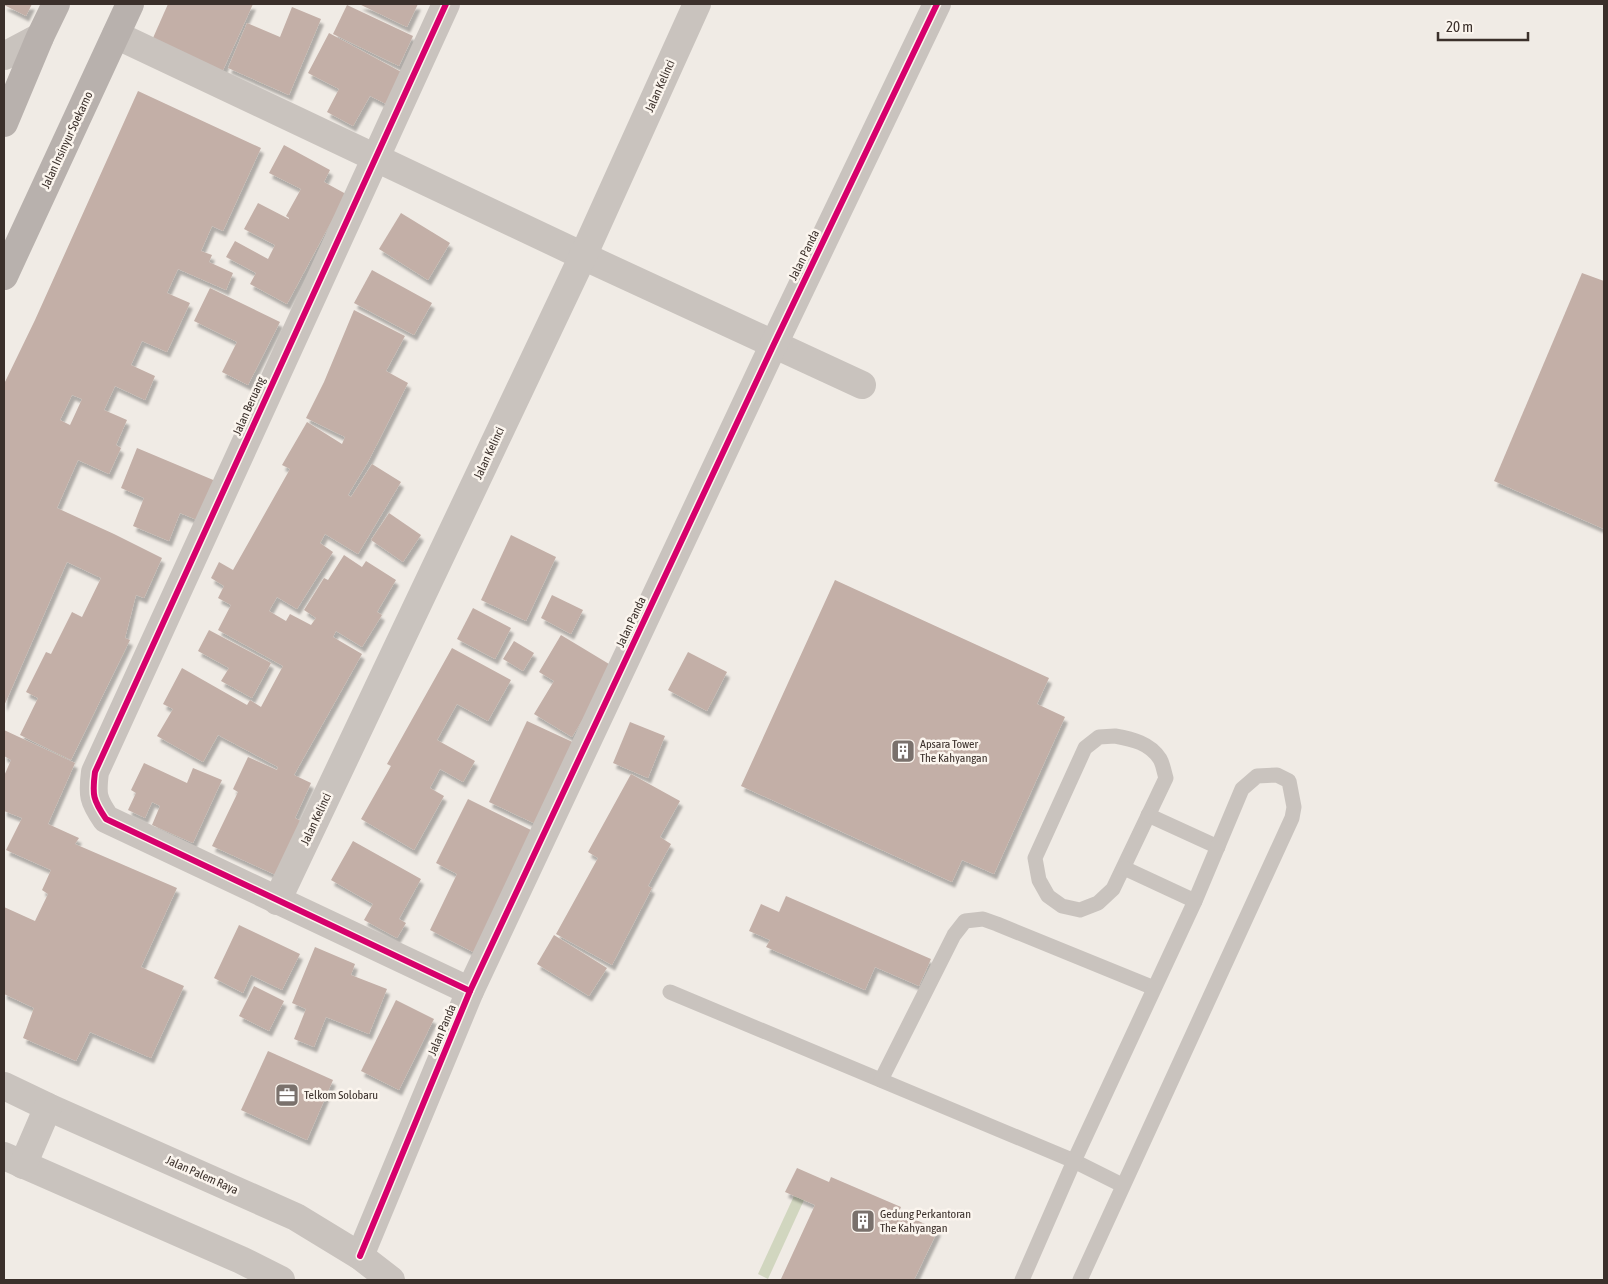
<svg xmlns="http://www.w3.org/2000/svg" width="1608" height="1284" font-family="'Asap Condensed',sans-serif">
	<defs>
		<filter id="shadow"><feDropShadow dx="3" dy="5.5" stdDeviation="1" flood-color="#0004"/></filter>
	</defs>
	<rect width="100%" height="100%" fill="#f0ebe5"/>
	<polygon fill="#d1d6bf" points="794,1196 804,1200 768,1279 758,1274"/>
	<g fill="#c3afa7" fill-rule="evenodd" filter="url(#shadow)">
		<polygon points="4,4 32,4 26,16 4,5"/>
		<polygon points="168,4 253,4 219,79 149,47"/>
		<polygon points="359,4 418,4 407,27"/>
		<polygon points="347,5 413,36 399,66 333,34"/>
		<polygon points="292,7 321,19 289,95 228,68 247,23 280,37"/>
		<polygon points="329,33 405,74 388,105 370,96 353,126 327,112 339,89 308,73"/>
		<path d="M138,91L261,148L223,231L212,226L201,251L212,255L209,262L233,273L226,290L178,269L167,293L190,303L167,352L142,341L131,365L155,376L145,400L115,386L104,410L127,420L116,445L121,448L109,474L78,460L57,508L114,534L162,558L144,598L136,595L125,638L130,640L71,760L20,735L38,698L26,692L46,652L51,654L72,612L82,617L101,578L67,562L4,706V384L35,320ZM72,395L82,399L70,425L60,420Z"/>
		<polygon points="284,145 330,170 324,182 346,194 287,304 250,284 256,273 226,257 235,241 268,259 275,245 244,229 258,203 289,219 289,218 286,216 301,189 269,173"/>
		<polygon points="401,213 450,243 428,280 379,249"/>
		<polygon points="372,270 432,303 414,335 354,303"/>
		<polygon points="1582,273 1604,281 1604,529 1494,481"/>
		<polygon points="210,288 280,322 248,385 222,372 237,342 194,321"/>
		<polygon points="354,310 405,336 386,371 408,383 369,460 348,495 351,497 372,464 401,482 358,554 325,534 320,543 333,552 297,609 277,597 269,611 286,621 290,614 311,625 316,618 304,610 324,578 328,580 344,555 362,567 366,561 396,580 377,612 382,615 362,647 336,631 333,637 362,654 294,775 311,783 295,818 303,822 278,876 212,846 238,792 233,789 248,757 277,770 278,767 218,735 203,762 157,736 173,709 163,704 182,668 247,705 250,700 261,707 283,666 218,630 231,605 218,598 224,586 211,578 219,562 233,570 290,469 282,465 307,422 342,444 345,437 306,418 324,382"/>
		<polygon points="137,448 218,482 202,522 180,513 169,541 133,526 144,498 121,488"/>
		<polygon points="389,513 421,535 403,562 371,540"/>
		<polygon points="511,535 556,557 526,621 481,600"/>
		<polygon points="835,580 1049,678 1037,704 1065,717 994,874 962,860 952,882 741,786"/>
		<polygon points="552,595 583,610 571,634 541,618"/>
		<polygon points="473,608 511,628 495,659 457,639"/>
		<polygon points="209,630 271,663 252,698 221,681 229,668 198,651"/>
		<polygon points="561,635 614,667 572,737 534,714 554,681 539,672"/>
		<polygon points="514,641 534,653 523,671 503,659"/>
		<polygon points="452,648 511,680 488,721 457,704 437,740 475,761 463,782 440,769 430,788 444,796 414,850 361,819 391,766 387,764"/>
		<polygon points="688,652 727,672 707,711 668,690"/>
		<polygon points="527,721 579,745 540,826 489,802"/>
		<polygon points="630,722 665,736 648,778 613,763"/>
		<polygon points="4,730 75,763 48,824 79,838 75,844 177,888 141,967 184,986 151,1058 90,1032 76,1061 23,1038 34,1008 4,994 4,907 35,921 48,894 42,890 51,870 6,850 22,818 4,811 4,776 11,760 4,756"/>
		<polygon points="144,763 187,783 193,768 222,780 193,843 152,825 160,806 152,802 145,818 128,810 136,793 131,790"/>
		<polygon points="631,774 680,801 660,837 671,844 648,886 652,888 612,965 556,934 598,858 588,852"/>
		<polygon points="468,799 535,832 475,953 430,930 457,874 436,863"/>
		<polygon points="353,841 421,879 399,919 406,923 397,938 364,920 373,904 331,880"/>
		<polygon points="786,896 931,959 919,986 875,967 865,990 766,947 770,940 749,931 761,904 779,912"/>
		<polygon points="239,925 300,954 282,990 251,975 243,993 214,978"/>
		<polygon points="554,935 607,968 589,996 537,964"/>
		<polygon points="315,947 355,964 351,975 387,989 369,1034 326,1017 314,1047 294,1039 306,1009 292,1003"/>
		<polygon points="254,986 284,1001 269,1031 239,1016"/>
		<polygon points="396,1000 434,1019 399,1090 361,1071"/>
		<polygon points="268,1051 333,1080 307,1140 241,1110"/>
		<polygon points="797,1168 829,1182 831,1177 901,1207 899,1212 938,1230 914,1280 785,1280 781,1279 815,1205 785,1192"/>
	</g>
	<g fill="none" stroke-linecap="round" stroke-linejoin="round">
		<g stroke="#c9c3be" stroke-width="15">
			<path d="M1115,736C1132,739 1150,743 1160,759C1163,764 1164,772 1166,778L1113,889L1098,903L1080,910L1062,906L1048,896L1039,880L1035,858L1085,748L1099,737Z"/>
			<polyline points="1148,815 1218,847"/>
			<polyline points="1124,868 1195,901"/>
			<polyline points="670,992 1074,1161 1122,1185"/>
			<polyline points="881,1080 954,935 965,921 983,919 997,924 1154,988"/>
			<polyline points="1022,1280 1074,1161 1195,901 1242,789 1257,776 1277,775 1289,781 1294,807 1292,818 1080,1280"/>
		</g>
		<g stroke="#c9c3be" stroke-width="28">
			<path d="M446,4L95,772C92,795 93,800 106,819L470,991"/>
			<polyline points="116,35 583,256 862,385"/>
			<polyline points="4,56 40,37"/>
			<polyline points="277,901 583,256 697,4"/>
			<polyline points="360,1256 470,991 774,344 937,4"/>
		</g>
		<g stroke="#c9c3be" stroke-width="28">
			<polyline points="4,1086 48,1107 296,1217 360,1256 391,1280"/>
			<polyline points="4,1156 241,1260 281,1280"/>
			<polyline points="23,1165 48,1107"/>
		</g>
		<g stroke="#b8b1ad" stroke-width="28">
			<polyline points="4,123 40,37 56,4"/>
			<polyline points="4,276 130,4"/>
		</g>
		<g stroke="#fbf5ee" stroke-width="9">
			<g id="cycleway">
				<path d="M446,4L95,772C92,795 93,800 106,819L470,991"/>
				<polyline points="360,1256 470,991 774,344 937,4"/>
			</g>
		</g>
		<use href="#cycleway" stroke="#d6006c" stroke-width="6"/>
	</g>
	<defs>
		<g id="building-square" transform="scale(1.25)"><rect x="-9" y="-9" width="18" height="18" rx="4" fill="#7a716c" stroke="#fbf5ee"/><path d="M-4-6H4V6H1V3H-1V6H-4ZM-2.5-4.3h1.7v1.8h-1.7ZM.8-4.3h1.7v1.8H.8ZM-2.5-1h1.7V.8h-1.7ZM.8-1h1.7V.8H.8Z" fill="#fff"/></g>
		<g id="office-square" transform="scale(1.25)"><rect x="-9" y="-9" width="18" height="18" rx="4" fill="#7a716c" stroke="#fbf5ee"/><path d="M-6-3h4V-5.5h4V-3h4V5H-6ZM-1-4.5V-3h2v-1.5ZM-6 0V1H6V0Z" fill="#fff"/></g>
	</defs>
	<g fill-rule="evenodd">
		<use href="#building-square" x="903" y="751"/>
		<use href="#office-square" x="287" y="1095"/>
		<use href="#building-square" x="863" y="1221"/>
	</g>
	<g text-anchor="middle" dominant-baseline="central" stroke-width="5" stroke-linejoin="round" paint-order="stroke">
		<g font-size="12" fill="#3b302b" stroke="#fbf5ee">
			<text transform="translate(660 86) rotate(-66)">Jalan Kelinci</text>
			<text transform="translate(67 140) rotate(-65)">Jalan Insinyur Soekarno</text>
			<text transform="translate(804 255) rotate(-64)">Jalan Panda</text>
			<text transform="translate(249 406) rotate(-66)">Jalan Beruang</text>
			<text transform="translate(489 453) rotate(-65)">Jalan Kelinci</text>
			<text transform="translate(631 622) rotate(-65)">Jalan Panda</text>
			<text transform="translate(316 819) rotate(-65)">Jalan Kelinci</text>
			<text transform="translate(442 1030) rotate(-67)">Jalan Panda</text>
			<text transform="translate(202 1175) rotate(24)">Jalan Palem Raya</text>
		</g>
		<g font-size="12" fill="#3b302b" stroke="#fbf5ee" text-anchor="start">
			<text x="920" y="744">Apsara Tower<tspan x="920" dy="14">The Kahyangan</tspan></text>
			<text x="304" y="1095">Telkom Solobaru</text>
			<text x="880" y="1214">Gedung Perkantoran<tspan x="880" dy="14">The Kahyangan</tspan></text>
		</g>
	</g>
	<rect width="1608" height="1284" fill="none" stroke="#3b302b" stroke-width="10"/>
	<path d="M1438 32v8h90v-8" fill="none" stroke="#3b302b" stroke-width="2.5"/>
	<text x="1446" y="32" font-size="15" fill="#3b302b" stroke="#fbf5ee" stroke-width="4" paint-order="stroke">20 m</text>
</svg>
